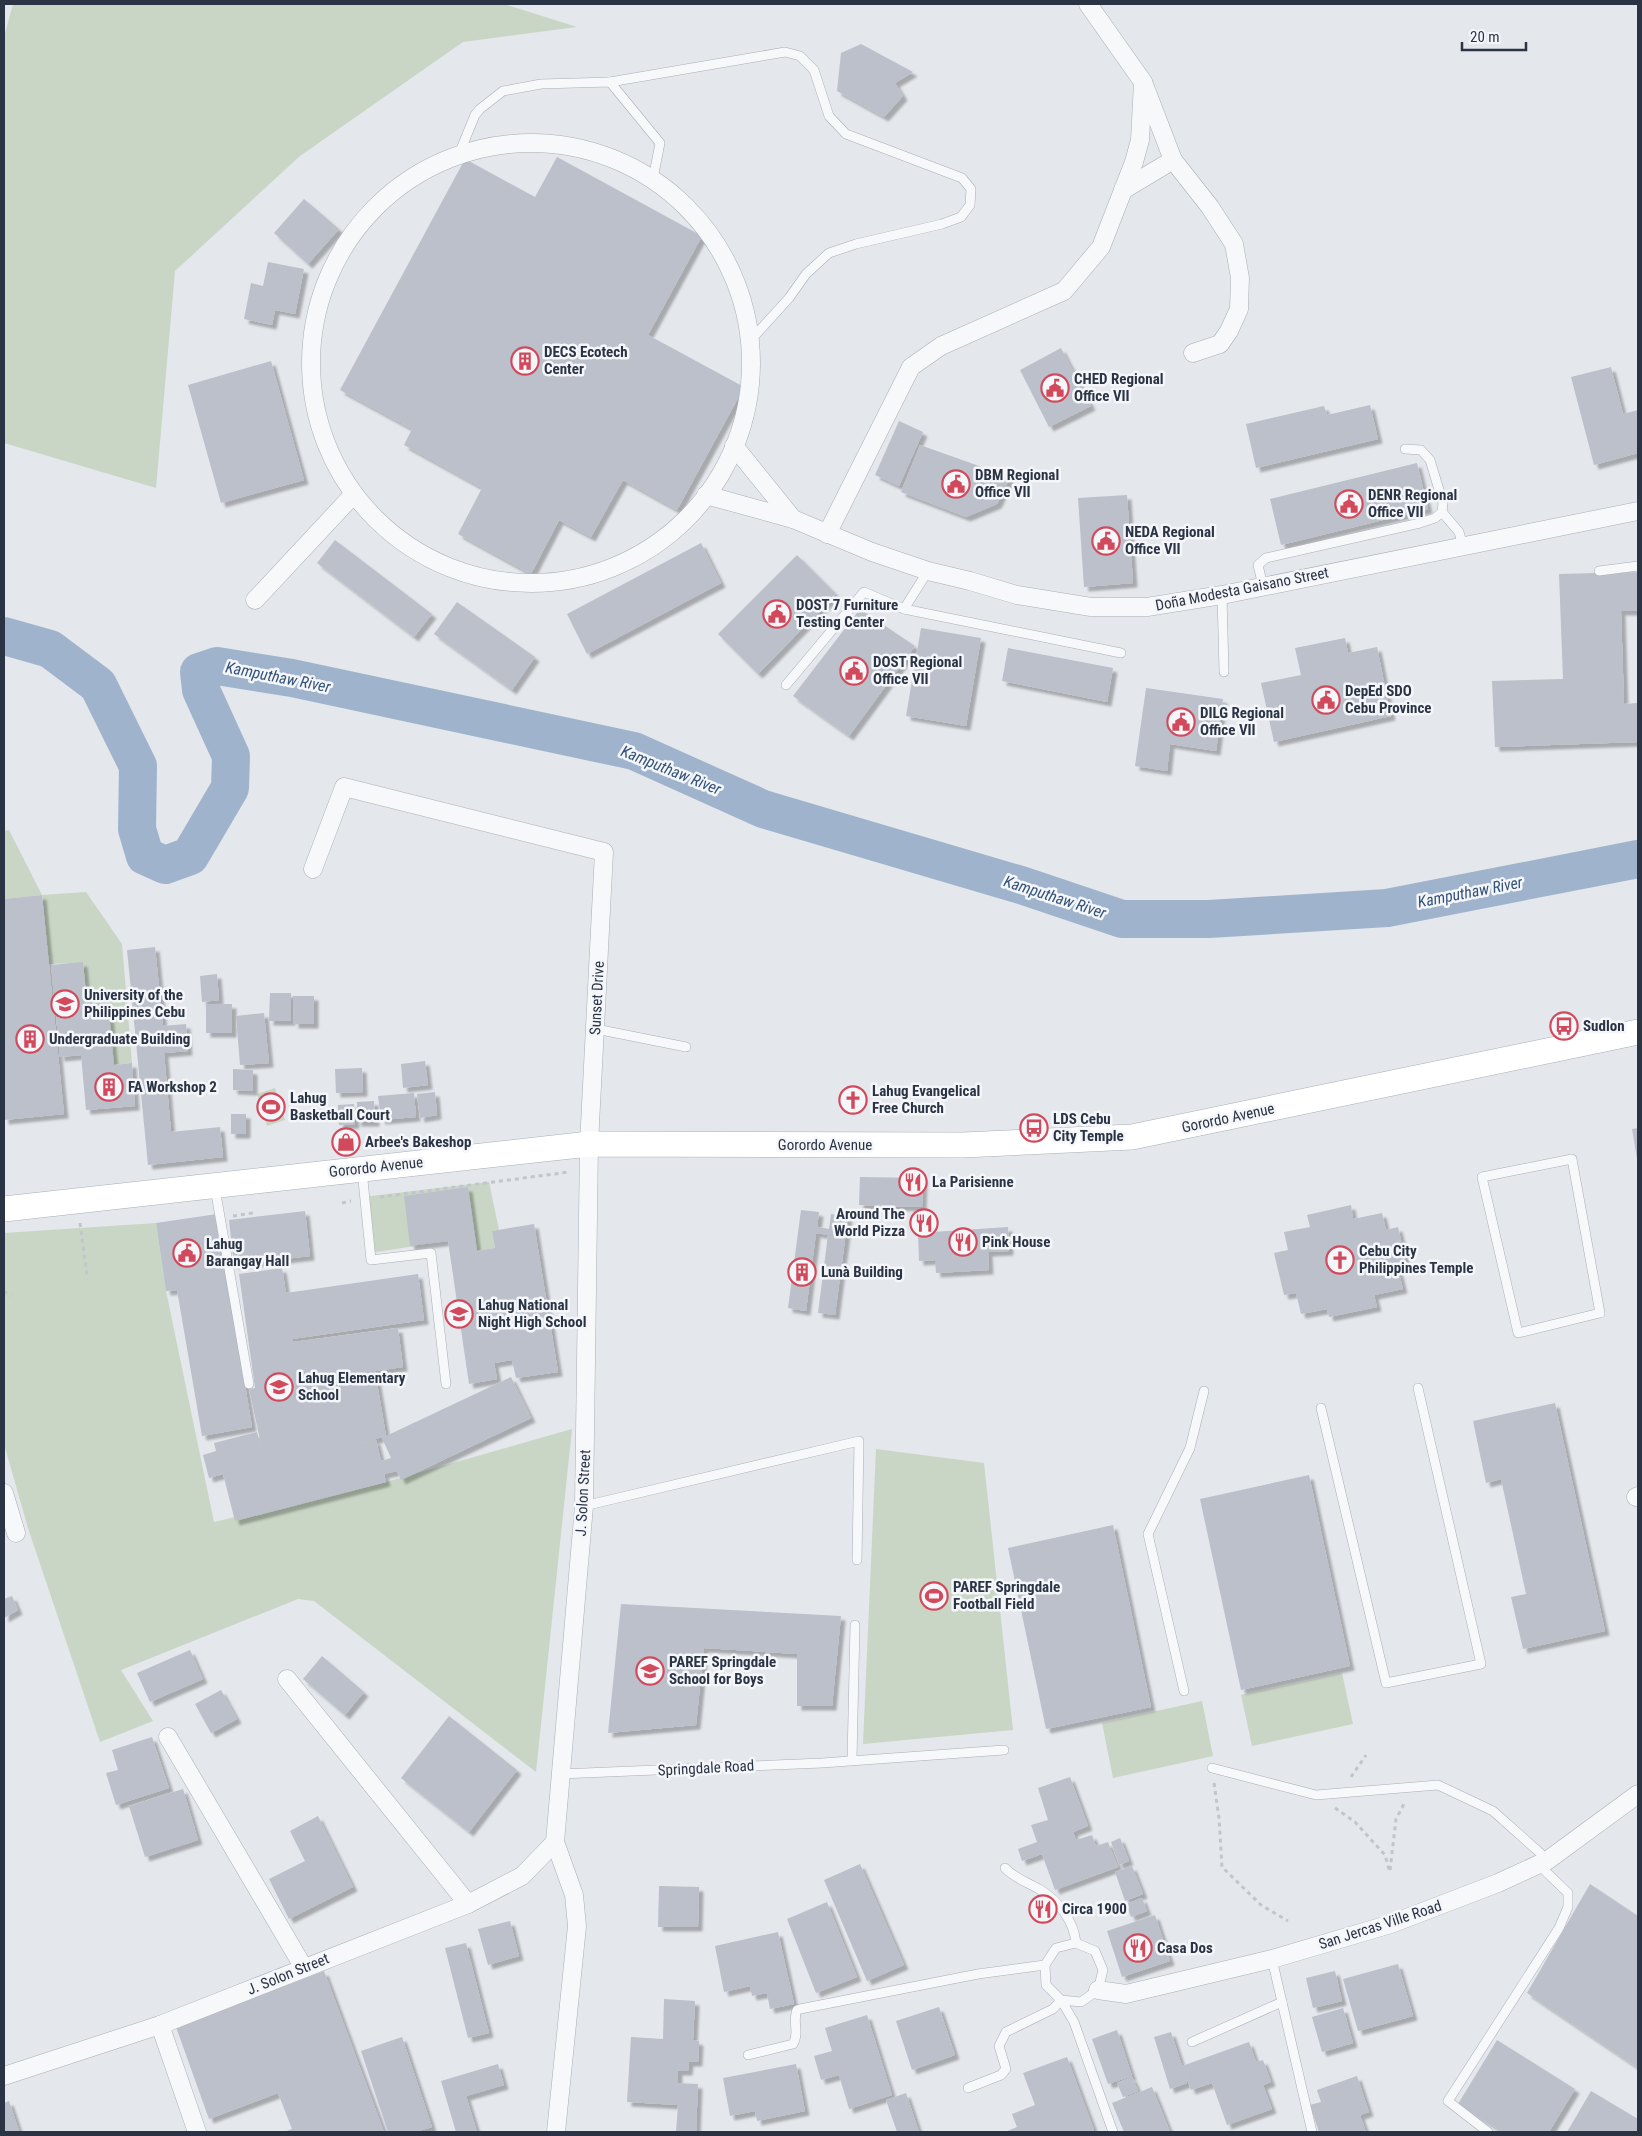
<svg xmlns="http://www.w3.org/2000/svg" width="1642" height="2136" font-family="'Roboto Condensed',sans-serif">
	<defs>
		<filter id="shadow"><feDropShadow dx="4.5" dy="4.5" stdDeviation="1" flood-color="#0004"/></filter>
	</defs>
	<rect width="100%" height="100%" fill="#e4e7ec"/>
	<g fill="#c9d6c5">
		<polygon points="13,4 504,4 577,27 463,42 300,156 175,271 156,488 4,443 4,37"/>
		<polygon points="9,830 42,895 86,892 122,944 132,1063 114,1065 87,1004 83,963 49,964 42,895 4,899 4,831"/>
		<polygon points="275,1088 285,1120 267,1126 257,1094"/>
		<polygon points="489,1182 499,1230 492,1231 495,1248 477,1251 474,1237 370,1253 363,1197"/>
		<polygon points="156,1223 166,1291 214,1522 386,1482 572,1429 536,1772 314,1601 298,1599 121,1670 153,1721 100,1742 28,1528 4,1444 4,1233"/>
		<polygon points="876,1449 984,1463 1013,1730 863,1744"/>
		<polygon points="1342,1673 1353,1724 1252,1746 1241,1695"/>
		<polygon points="1202,1701 1213,1756 1113,1778 1102,1723"/>
	</g>
	<g fill="none" stroke-linecap="round" stroke-linejoin="round">
		<polyline stroke="#9fb4cc" stroke-width="38" points="4,636 50,649 98,685 138,766 137,829 145,856 165,865 190,856 230,788 231,756 201,690 199,672 217,666 292,678 634,751 763,809 1024,886 1122,919 1209,919 1387,908 1638,859"/>
	</g>
	<g fill="#bbc0ca" fill-rule="evenodd" filter="url(#shadow)">
		<polygon points="861,44 913,72 895,83 903,96 884,117 837,91 841,53"/>
		<polygon points="557,157 702,236 648,335 744,387 677,510 623,480 591,537 559,520 531,574 458,534 482,488 404,445 412,429 340,390 465,159 535,197"/>
		<polygon points="304,199 339,229 308,264 274,233"/>
		<polygon points="268,262 304,269 295,314 275,310 272,325 244,319 251,283 263,286"/>
		<polygon points="1061,348 1091,406 1049,427 1020,370"/>
		<polygon points="271,361 304,480 221,503 188,385"/>
		<polygon points="1611,367 1623,414 1638,410 1638,453 1594,465 1571,377"/>
		<polygon points="1370,405 1378,439 1256,468 1246,424 1324,406 1327,415"/>
		<polygon points="899,421 923,432 899,486 875,475"/>
		<polygon points="920,445 1010,477 997,504 966,517 901,492"/>
		<polygon points="1417,463 1428,509 1281,545 1270,499"/>
		<polygon points="1127,495 1133,583 1084,587 1078,498"/>
		<polygon points="335,540 432,614 414,637 317,563"/>
		<polygon points="701,543 721,583 587,654 567,614"/>
		<polygon points="797,555 836,594 758,674 718,634"/>
		<polygon points="1638,572 1638,611 1621,611 1624,704 1638,703 1638,742 1495,747 1492,681 1563,679 1559,574"/>
		<polygon points="457,602 535,657 512,690 434,634"/>
		<polygon points="860,609 915,646 849,736 793,696"/>
		<polygon points="921,628 981,638 966,726 906,716"/>
		<polygon points="1345,638 1348,653 1377,647 1391,716 1274,742 1261,683 1301,675 1295,648"/>
		<polygon points="1008,648 1113,668 1107,702 1002,681"/>
		<polygon points="1146,688 1223,699 1216,751 1170,744 1167,771 1135,766"/>
		<polygon points="42,895 64,1114 4,1120 4,899"/>
		<polygon points="155,947 163,1026 186,1024 188,1051 164,1053 171,1132 220,1127 223,1157 148,1165 127,950"/>
		<polygon points="83,962 87,1004 108,1002 114,1065 132,1063 135,1106 86,1110 81,1055 60,1057 51,965"/>
		<polygon points="217,974 219,1000 202,1002 200,976"/>
		<polygon points="270,993 291,993 291,1021 269,1021"/>
		<polygon points="293,996 314,996 314,1024 294,1024"/>
		<rect x="206" y="1004" width="26" height="29"/>
		<polygon points="264,1013 269,1063 240,1065 236,1016"/>
		<polygon points="425,1061 428,1085 403,1088 401,1064"/>
		<polygon points="362,1068 363,1092 336,1093 335,1069"/>
		<polygon points="233,1069 253,1070 253,1091 233,1090"/>
		<polygon points="435,1092 437,1115 420,1118 417,1094"/>
		<polygon points="414,1093 416,1117 381,1120 378,1096"/>
		<polygon points="374,1101 375,1122 357,1122 357,1102"/>
		<polygon points="354,1104 355,1124 339,1125 338,1105"/>
		<rect x="231" y="1114" width="15" height="20"/>
		<polygon points="1638,1128 1638,1159 1637,1159 1632,1129"/>
		<polygon points="860,1177 923,1178 922,1207 859,1205"/>
		<polygon points="468,1187 477,1251 495,1248 492,1231 534,1224 558,1372 516,1378 512,1360 494,1363 497,1379 469,1384 448,1241 410,1246 404,1196"/>
		<polygon points="1351,1205 1353,1219 1382,1213 1386,1230 1398,1227 1407,1267 1398,1269 1403,1289 1374,1295 1377,1307 1329,1317 1327,1309 1301,1314 1296,1293 1284,1295 1274,1253 1288,1250 1284,1232 1310,1227 1307,1215"/>
		<polygon points="801,1210 819,1212 817,1227 829,1229 831,1214 848,1217 835,1315 818,1313 828,1235 816,1233 806,1311 788,1308"/>
		<polygon points="305,1211 310,1256 234,1265 229,1220"/>
		<polygon points="217,1214 252,1427 202,1436 177,1290 166,1291 156,1223"/>
		<polygon points="1008,1227 1009,1251 988,1252 989,1270 936,1273 935,1260 919,1261 918,1233"/>
		<path d="M282,1268L286,1293L418,1274L424,1320L292,1339L293,1342L398,1328L403,1367L375,1371L386,1436L511,1377L531,1418L401,1480L397,1471L384,1474L386,1482L235,1521L223,1474L209,1478L203,1455L216,1451L214,1443L257,1432L264,1458L249,1389L255,1388L239,1274ZM386,1436L382,1438L391,1458L381,1461L376,1440L331,1452Z"/>
		<polygon points="1555,1403 1605,1631 1523,1649 1511,1597 1526,1594 1501,1479 1486,1483 1473,1421"/>
		<polygon points="1309,1475 1350,1666 1241,1690 1200,1499"/>
		<polygon points="1113,1525 1151,1707 1046,1729 1008,1548"/>
		<polygon points="12,1596 18,1610 4,1618 4,1599"/>
		<polygon points="621,1604 841,1616 832,1706 797,1706 797,1654 704,1648 696,1725 608,1733"/>
		<polygon points="190,1650 203,1679 150,1702 137,1673"/>
		<polygon points="322,1656 364,1692 345,1715 303,1679"/>
		<polygon points="221,1690 237,1719 211,1733 195,1704"/>
		<polygon points="449,1716 517,1770 469,1832 401,1778"/>
		<polygon points="152,1737 169,1788 116,1805 106,1773 118,1770 112,1750"/>
		<polygon points="1070,1777 1088,1826 1073,1832 1076,1840 1092,1835 1096,1846 1108,1842 1118,1867 1055,1890 1042,1854 1022,1861 1018,1849 1037,1842 1031,1825 1048,1820 1038,1788"/>
		<polygon points="183,1789 198,1840 145,1857 129,1806"/>
		<polygon points="318,1816 353,1887 289,1919 269,1879 305,1861 290,1831"/>
		<polygon points="1120,1838 1129,1861 1119,1865 1111,1842"/>
		<polygon points="860,1864 904,1965 867,1981 824,1880"/>
		<polygon points="1132,1866 1143,1894 1125,1901 1115,1872"/>
		<polygon points="1590,1884 1638,1916 1638,2068 1527,1993"/>
		<polygon points="659,1886 699,1887 698,1927 658,1927"/>
		<polygon points="1142,1898 1147,1911 1131,1917 1126,1904"/>
		<polygon points="827,1902 857,1977 816,1993 787,1919"/>
		<polygon points="1155,1915 1170,1961 1122,1977 1107,1931"/>
		<polygon points="510,1921 519,1956 488,1965 478,1929"/>
		<polygon points="778,1932 794,2004 770,2009 767,1993 752,1996 750,1986 724,1992 715,1946"/>
		<polygon points="466,1943 489,2033 468,2038 445,1948"/>
		<polygon points="1398,1964 1413,2016 1358,2031 1343,1979"/>
		<polygon points="324,1971 384,2132 284,2132 292,2129 278,2093 209,2119 176,2027"/>
		<polygon points="1335,1971 1342,2001 1313,2008 1306,1978"/>
		<polygon points="664,1999 695,2001 693,2040 699,2041 698,2062 689,2062 688,2071 678,2071 678,2083 698,2084 696,2132 676,2132 678,2105 627,2102 631,2037 663,2039"/>
		<polygon points="939,2007 955,2055 912,2070 896,2021"/>
		<polygon points="1343,2008 1353,2043 1322,2052 1312,2017"/>
		<polygon points="867,2015 892,2095 849,2109 839,2075 821,2080 814,2056 832,2051 825,2028"/>
		<polygon points="1117,2030 1132,2076 1108,2084 1092,2039"/>
		<polygon points="1171,2032 1182,2066 1249,2042 1256,2062 1263,2060 1271,2082 1263,2085 1272,2109 1227,2125 1212,2083 1191,2090 1183,2068 1187,2083 1170,2089 1154,2037"/>
		<polygon points="402,2037 432,2127 415,2132 388,2132 361,2051"/>
		<polygon points="1497,2040 1575,2089 1549,2132 1503,2132 1458,2104"/>
		<polygon points="1067,2057 1094,2130 1088,2132 1005,2132 1017,2127 1012,2114 1035,2105 1023,2073"/>
		<polygon points="498,2064 504,2085 466,2096 477,2132 456,2132 441,2081"/>
		<polygon points="796,2064 805,2111 757,2121 755,2111 730,2116 723,2078"/>
		<polygon points="1357,2076 1369,2112 1360,2115 1366,2132 1319,2132 1310,2105 1321,2102 1317,2090"/>
		<polygon points="1132,2077 1138,2091 1123,2097 1117,2083"/>
		<polygon points="1152,2087 1170,2132 1124,2132 1112,2103"/>
		<polygon points="1591,2091 1638,2119 1638,2132 1567,2132"/>
		<polygon points="906,2093 919,2132 897,2132 886,2100"/>
		<polygon points="9,2101 19,2131 16,2132 4,2132 4,2103"/>
	</g>
	<g fill="none" stroke-linecap="round" stroke-linejoin="round">
		<g stroke="#a9aeb7" stroke-width="10">
			<g id="lane">
				<polyline points="610,82 785,52 800,56 814,70 829,116 846,134 962,178 971,189 970,205 961,217 942,224 856,244 829,253 806,274 789,298 749,342"/>
				<polyline points="459,154 475,115 480,109 503,91 541,84 610,82 660,143 653,179"/>
				<polyline points="1442,512 1459,532 1463,546"/>
				<polyline points="1599,571 1638,566"/>
				<polyline points="1263,586 1258,565 1266,558 1420,523 1435,518 1442,512 1443,503 1430,460 1421,450 1405,449"/>
				<polyline points="1222,595 1224,672"/>
				<polyline points="904,609 928,571"/>
				<polyline points="786,685 864,592 904,609 1121,653"/>
				<polyline points="596,1029 686,1047"/>
				<polygon points="1572,1159 1600,1313 1518,1333 1482,1177"/>
				<polyline points="362,1170 371,1260 431,1253 446,1384"/>
				<polyline points="215,1188 249,1384"/>
				<polyline points="1321,1408 1386,1683 1481,1664 1418,1388"/>
				<polyline points="584,1506 859,1441 857,1560"/>
				<polyline points="1184,1691 1148,1534 1190,1448 1204,1391"/>
				<polyline points="852,1760 855,1625"/>
				<polyline points="1212,1768 1316,1795 1438,1785 1493,1811 1548,1860"/>
				<polyline points="560,1774 822,1763 1004,1750"/>
				<path d="M1005,1868C1014,1878 1027,1882 1039,1889C1058,1900 1074,1921 1076,1943"/>
				<polyline points="1272,1959 1312,2132"/>
				<polyline points="1061,2000 1081,2002 1098,1990 1103,1970 1095,1951 1076,1943 1056,1948 1045,1965 1046,1985 1061,2000 1074,2022 1113,2132"/>
				<polyline points="1192,2042 1282,2002"/>
				<path d="M748,2055L793,2044C800,2033 792,2021 797,2010L800,2009L978,1974L1045,1965"/>
				<polyline points="968,2088 1001,2075 1006,2069 999,2046 1006,2032 1053,2009 1061,2000"/>
				<polyline points="1488,2132 1448,2101 1559,1928 1568,1907 1568,1893 1539,1865"/>
			</g>
		</g>
		<g stroke="#a9aeb7" stroke-width="19">
			<g id="street">
				<polyline points="1088,4 1143,82 1173,160 1210,207 1234,244 1240,278 1239,309 1229,331 1220,344 1193,353"/>
				<circle cx="531" cy="363" r="220"/>
				<polyline points="1123,190 1173,160"/>
				<polyline points="734,446 793,519"/>
				<polyline points="706,495 793,519 872,552 928,571 970,581 1017,595 1091,607 1147,607 1222,595 1638,511"/>
				<polyline points="827,534 911,367 941,346 1064,291 1101,247 1134,162 1140,140 1143,82"/>
				<polyline points="255,600 354,494"/>
				<polyline points="313,869 344,787 604,852 589,1144 584,1506 555,1842 574,1895 577,1926 556,2132"/>
				<polyline points="4,1493 16,1533"/>
				<polyline points="1636,1497 1638,1496"/>
				<polyline points="287,1679 468,1904"/>
				<polyline points="168,1737 304,1968"/>
				<polyline points="1098,1990 1126,1994 1272,1959 1391,1924 1498,1883 1548,1860 1638,1794"/>
				<polyline points="160,2025 197,2132"/>
				<polyline points="4,2076 160,2025 468,1904 522,1876 555,1842"/>
			</g>
		</g>
		<g stroke="#a9aeb7" stroke-width="26">
			<polyline id="secondary" points="4,1209 589,1144 963,1145 1132,1137 1638,1032"/>
		</g>
		<g stroke="#c2c5cb" stroke-width="3" stroke-dasharray="4 4" stroke-linecap="butt">
			<polyline points="380,1197 569,1172"/>
			<polyline points="342,1203 351,1201"/>
			<polyline points="233,1216 253,1213"/>
			<polyline points="80,1223 87,1275"/>
			<polyline points="4,1291 11,1296"/>
			<polyline points="1351,1777 1366,1755"/>
			<polyline points="1214,1783 1219,1818 1222,1867 1261,1905 1288,1921"/>
			<polyline points="1335,1808 1355,1822 1385,1855 1390,1873"/>
			<polyline points="1390,1870 1396,1819 1405,1802"/>
		</g>
		<use href="#lane" stroke="#f7f8fa" stroke-width="9"/>
		<use href="#street" stroke="#f7f8fa" stroke-width="18"/>
		<use href="#secondary" stroke="#fff" stroke-width="25"/>
	</g>
	<defs>
		<g id="building-ring" transform="scale(1.4375)"><circle r="9.5" fill="#f4f6f9" stroke="#d1495b" stroke-width="1.5"/><path d="M-4-6H4V6H1V3H-1V6H-4ZM-2.5-4.3h1.7v1.8h-1.7ZM.8-4.3h1.7v1.8H.8ZM-2.5-1h1.7V.8h-1.7ZM.8-1h1.7V.8H.8Z" fill="#d1495b"/></g>
		<g id="civic-ring" transform="scale(1.4375)"><circle r="9.5" fill="#f4f6f9" stroke="#d1495b" stroke-width="1.5"/><path d="M-.6-6.5H3V-4.5H.6V-3L4-1V1h2V6H-6V1h2V-1L-.6-3ZM-1.2 2.5V6h2.4V2.5Z" fill="#d1495b"/></g>
		<g id="university-ring" transform="scale(1.4375)"><circle r="9.5" fill="#f4f6f9" stroke="#d1495b" stroke-width="1.5"/><path d="M0-5L7-2L0 1L-7-2ZM-4 1L0 2.5L4 1V4Q0 6-4 4Z" fill="#d1495b"/></g>
		<g id="bus-ring" transform="scale(1.4375)"><circle r="9.5" fill="#f4f6f9" stroke="#d1495b" stroke-width="1.5"/><path d="M-5-6H5V4H4V6H2V4H-2V6H-4V4H-5ZM-3.5-4V0h7V-4ZM-3.5 1.2v1.5H-2V1.2ZM2 1.2v1.5H3.5V1.2Z" fill="#d1495b"/></g>
		<g id="church-ring" transform="scale(1.4375)"><circle r="9.5" fill="#f4f6f9" stroke="#d1495b" stroke-width="1.5"/><path d="M-1.2-6h2.4v3.5h3.3v2.4h-3.3V6h-2.4V-.1h-3.3v-2.4h3.3Z" fill="#d1495b"/></g>
		<g id="stadium-ring" transform="scale(1.4375)"><circle r="9.5" fill="#f4f6f9" stroke="#d1495b" stroke-width="1.5"/><path d="M0-5a6.5 5 0 1 0 0 10a6.5 5 0 1 0 0-10ZM-3.5-1.8h7v3.6h-7Z" fill="#d1495b"/></g>
		<g id="shop-ring" transform="scale(1.4375)"><circle r="9.5" fill="#f4f6f9" stroke="#d1495b" stroke-width="1.5"/><path d="M-5-2.5h2.3a2.7 3.5 0 0 1 5.4 0H5L5.5 6h-11ZM-1.5-2.5h3a1.5 2.3 0 0 0-3 0Z" fill="#d1495b"/></g>
		<g id="restaurant-ring" transform="scale(1.4375)"><circle r="9.5" fill="#f4f6f9" stroke="#d1495b" stroke-width="1.5"/><path d="M-5-6h1v4h1v-4h1v4h1v-4h1v5L-1.5 .5V6h-2V.5L-5-1ZM5-6V6H3V1.5H1.5Q1.5-4 5-6Z" fill="#d1495b"/></g>
		<g id="school-ring" transform="scale(1.4375)"><circle r="9.5" fill="#f4f6f9" stroke="#d1495b" stroke-width="1.5"/><path d="M0-5L7-2L0 1L-7-2ZM-4 1L0 2.5L4 1V4Q0 6-4 4Z" fill="#d1495b"/></g>
	</defs>
	<g fill-rule="evenodd">
		<use href="#building-ring" x="525" y="361"/>
		<use href="#civic-ring" x="1055" y="388"/>
		<use href="#civic-ring" x="956" y="484"/>
		<use href="#civic-ring" x="1349" y="504"/>
		<use href="#civic-ring" x="1106" y="541"/>
		<use href="#civic-ring" x="777" y="614"/>
		<use href="#civic-ring" x="854" y="671"/>
		<use href="#civic-ring" x="1326" y="700"/>
		<use href="#civic-ring" x="1181" y="722"/>
		<use href="#university-ring" x="65" y="1004"/>
		<use href="#bus-ring" x="1564" y="1026"/>
		<use href="#building-ring" x="30" y="1039"/>
		<use href="#building-ring" x="109" y="1087"/>
		<use href="#church-ring" x="853" y="1100"/>
		<use href="#stadium-ring" x="271" y="1107"/>
		<use href="#bus-ring" x="1034" y="1128"/>
		<use href="#shop-ring" x="346" y="1142"/>
		<use href="#restaurant-ring" x="913" y="1182"/>
		<use href="#restaurant-ring" x="924" y="1223"/>
		<use href="#restaurant-ring" x="963" y="1242"/>
		<use href="#civic-ring" x="187" y="1253"/>
		<use href="#church-ring" x="1340" y="1260"/>
		<use href="#building-ring" x="802" y="1272"/>
		<use href="#school-ring" x="459" y="1314"/>
		<use href="#school-ring" x="279" y="1387"/>
		<use href="#stadium-ring" x="934" y="1596"/>
		<use href="#school-ring" x="650" y="1671"/>
		<use href="#restaurant-ring" x="1043" y="1909"/>
		<use href="#restaurant-ring" x="1138" y="1948"/>
	</g>
	<g text-anchor="middle" dominant-baseline="central" stroke-width="5" stroke-linejoin="round" paint-order="stroke">
		<g font-size="15" font-weight="bold" fill="#2b3445" stroke="#f4f6f9" text-anchor="start">
			<text x="544" y="352">DECS Ecotech<tspan x="544" dy="17">Center</tspan></text>
			<text x="1074" y="379">CHED Regional<tspan x="1074" dy="17">Office VII</tspan></text>
			<text x="975" y="475">DBM Regional<tspan x="975" dy="17">Office VII</tspan></text>
			<text x="1368" y="495">DENR Regional<tspan x="1368" dy="17">Office VII</tspan></text>
			<text x="1125" y="532">NEDA Regional<tspan x="1125" dy="17">Office VII</tspan></text>
			<text x="796" y="605">DOST 7 Furniture<tspan x="796" dy="17">Testing Center</tspan></text>
			<text x="873" y="662">DOST Regional<tspan x="873" dy="17">Office VII</tspan></text>
			<text x="1345" y="691">DepEd SDO<tspan x="1345" dy="17">Cebu Province</tspan></text>
			<text x="1200" y="713">DILG Regional<tspan x="1200" dy="17">Office VII</tspan></text>
			<text x="84" y="995">University of the<tspan x="84" dy="17">Philippines Cebu</tspan></text>
			<text x="1583" y="1026">Sudlon</text>
			<text x="49" y="1039">Undergraduate Building</text>
			<text x="128" y="1087">FA Workshop 2</text>
			<text x="872" y="1091">Lahug Evangelical<tspan x="872" dy="17">Free Church</tspan></text>
			<text x="290" y="1098">Lahug<tspan x="290" dy="17">Basketball Court</tspan></text>
			<text x="1053" y="1119">LDS Cebu<tspan x="1053" dy="17">City Temple</tspan></text>
			<text x="365" y="1142">Arbee's Bakeshop</text>
			<text x="932" y="1182">La Parisienne</text>
			<text x="905" y="1214" text-anchor="end">Around The<tspan x="905" dy="17">World Pizza</tspan></text>
			<text x="982" y="1242">Pink House</text>
			<text x="206" y="1244">Lahug<tspan x="206" dy="17">Barangay Hall</tspan></text>
			<text x="1359" y="1251">Cebu City<tspan x="1359" dy="17">Philippines Temple</tspan></text>
			<text x="821" y="1272">Lunà Building</text>
			<text x="478" y="1305">Lahug National<tspan x="478" dy="17">Night High School</tspan></text>
			<text x="298" y="1378">Lahug Elementary<tspan x="298" dy="17">School</tspan></text>
			<text x="953" y="1587">PAREF Springdale<tspan x="953" dy="17">Football Field</tspan></text>
			<text x="669" y="1662">PAREF Springdale<tspan x="669" dy="17">School for Boys</tspan></text>
			<text x="1062" y="1909">Circa 1900</text>
			<text x="1157" y="1948">Casa Dos</text>
		</g>
		<g font-size="15" fill="#2b3445" stroke="#f4f6f9">
			<text transform="translate(1242 589) rotate(-11)">Doña Modesta Gaisano Street</text>
			<text transform="translate(597 998) rotate(-87)">Sunset Drive</text>
			<text transform="translate(1228 1118) rotate(-12)">Gorordo Avenue</text>
			<text x="825" y="1145">Gorordo Avenue</text>
			<text transform="translate(376 1167) rotate(-6)">Gorordo Avenue</text>
			<text transform="translate(583 1493) rotate(-87)">J. Solon Street</text>
			<text transform="translate(706 1768) rotate(-3)">Springdale Road</text>
			<text transform="translate(1380 1925) rotate(-18)">San Jercas Ville Road</text>
			<text transform="translate(288 1974) rotate(-22)">J. Solon Street</text>
		</g>
		<g font-size="16" font-style="italic" fill="#34527a" stroke="#f4f6f9">
			<text transform="translate(278 677) rotate(11)">Kamputhaw River</text>
			<text transform="translate(671 770) rotate(22)">Kamputhaw River</text>
			<text transform="translate(1470 892) rotate(-11)">Kamputhaw River</text>
			<text transform="translate(1055 897) rotate(18)">Kamputhaw River</text>
		</g>
	</g>
	<rect width="1642" height="2136" fill="none" stroke="#2b3445" stroke-width="10"/>
	<path d="M1462 42v8h64v-8" fill="none" stroke="#2b3445" stroke-width="2.5"/>
	<text x="1470" y="42" font-size="15" fill="#2b3445" stroke="#f4f6f9" stroke-width="4" paint-order="stroke">20 m</text>
</svg>
